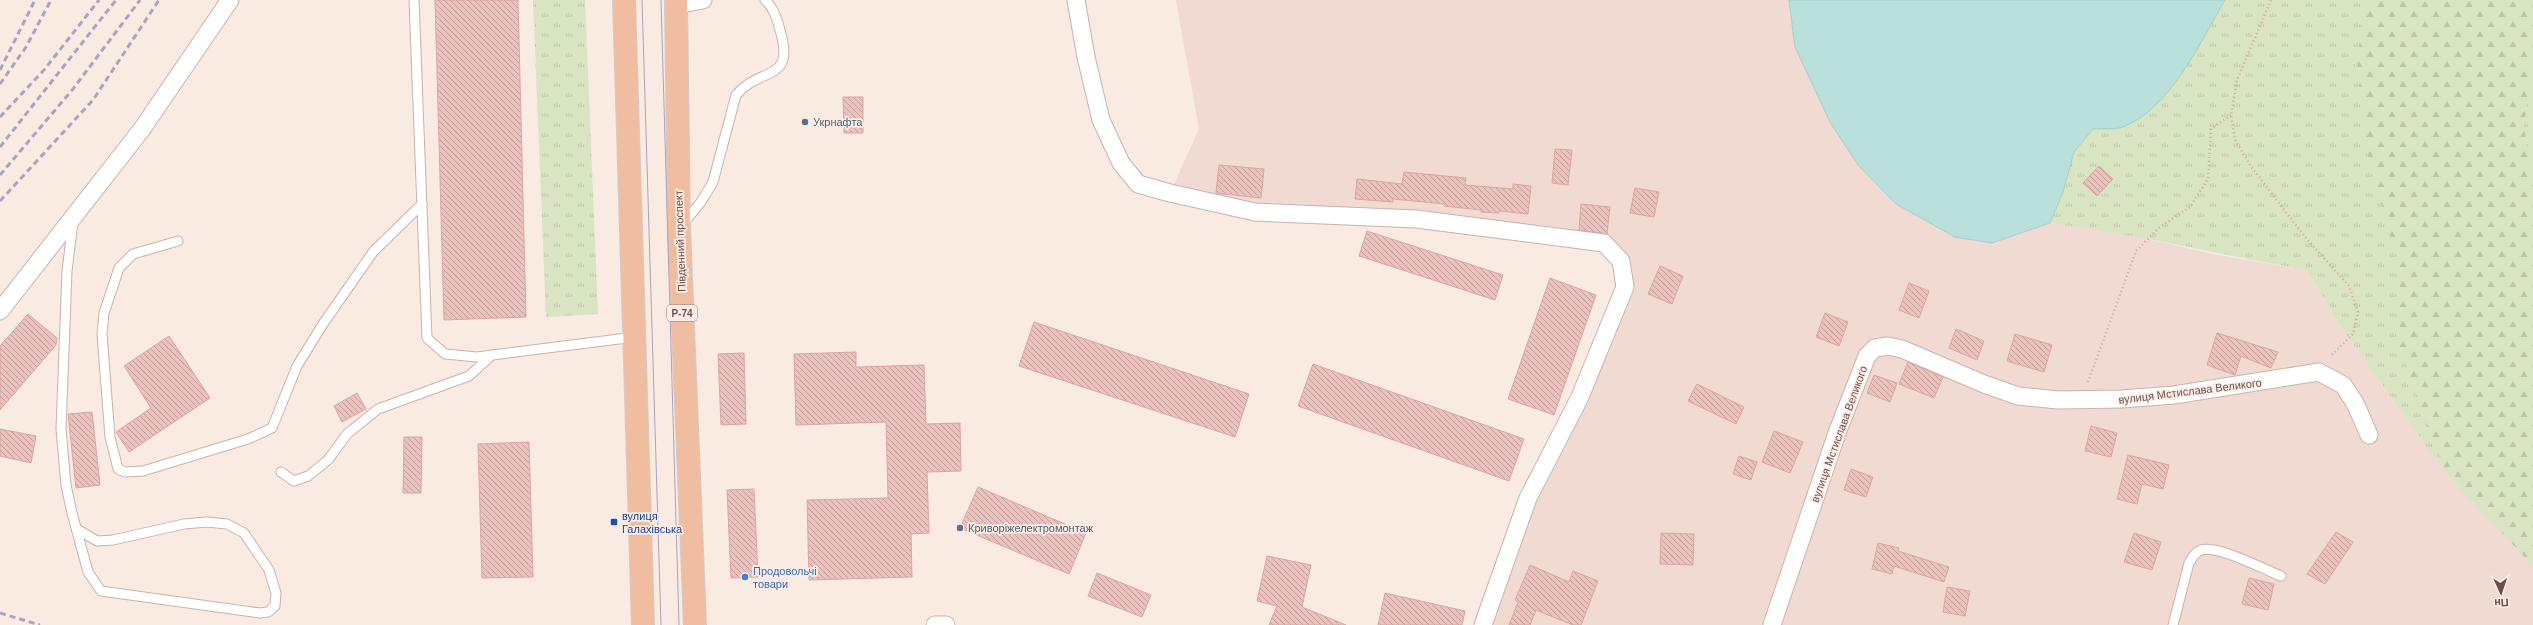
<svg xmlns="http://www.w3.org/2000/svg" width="2533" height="625" font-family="Arial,sans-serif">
	<defs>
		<pattern id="grass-tufts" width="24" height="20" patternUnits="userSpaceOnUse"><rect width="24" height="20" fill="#d9e4c3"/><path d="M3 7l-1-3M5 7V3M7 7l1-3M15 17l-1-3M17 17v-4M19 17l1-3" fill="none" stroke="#bdc5a9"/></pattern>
		<pattern id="forest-firs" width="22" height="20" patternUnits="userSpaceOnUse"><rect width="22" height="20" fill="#d9e4c3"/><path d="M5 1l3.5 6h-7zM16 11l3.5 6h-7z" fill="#bdc5a9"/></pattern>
		<pattern id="building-back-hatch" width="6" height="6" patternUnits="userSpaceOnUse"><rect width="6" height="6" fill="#ebc2bd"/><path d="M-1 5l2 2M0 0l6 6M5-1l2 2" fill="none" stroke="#c3a09c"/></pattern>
	</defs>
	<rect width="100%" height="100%" fill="#f9eae2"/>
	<polygon fill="#f0dad1" points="1176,0 1789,0 1795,47 1830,122 1858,165 1896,204 1955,237 1992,243 2050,223 2107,230 2218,255 2307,270 2340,326 2445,472 2533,566 2533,625 1483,625 1625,287 1604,243 1318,216 1170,193 1199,129"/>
	<g fill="url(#grass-tufts)">
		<polygon points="533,0 585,0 598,314 546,317"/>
		<path d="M2225,0H2533V566L2445,472L2340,326L2307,270C2221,255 2136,234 2050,223L2063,192L2074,152L2093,129L2123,127L2201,42Z"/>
	</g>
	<polygon fill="url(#forest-firs)" points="2363,0 2533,0 2533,47 2524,127 2533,173 2533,566 2445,472 2424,418 2396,337 2398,260 2366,148 2358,64"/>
	<path fill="#b9e0db" stroke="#a1d0cb" d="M1789,0H2225C2200,42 2171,108 2123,127C2115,130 2102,128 2093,129L2074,152L2063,192L2050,223L1992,243L1955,237L1896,204L1858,165L1830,122L1795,47Z"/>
	<g fill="url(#building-back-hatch)" stroke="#dca69f">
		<polygon points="435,0 518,0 526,317 444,320"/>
		<polygon points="843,97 863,97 863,133 844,133"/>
		<polygon points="1555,149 1572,150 1568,185 1552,183"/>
		<polygon points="1219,165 1264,169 1261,198 1216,193"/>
		<polygon points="2099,166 2113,179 2097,196 2083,183"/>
		<polygon points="1404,172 1466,178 1465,185 1513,189 1513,184 1531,186 1528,214 1499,211 1499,213 1481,212 1481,210 1444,206 1445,204 1393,199 1393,202 1355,199 1357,179 1402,184"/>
		<polygon points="1635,188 1659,192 1654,217 1630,213"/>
		<polygon points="1581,204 1610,207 1607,234 1579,230"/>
		<polygon points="1367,231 1503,275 1495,300 1359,256"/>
		<polygon points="1660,266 1683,276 1672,304 1648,294"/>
		<polygon points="1550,278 1596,295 1554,415 1508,399"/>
		<polygon points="1909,283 1929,291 1919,318 1899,310"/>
		<polygon points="1825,313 1848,322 1839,346 1816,337"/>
		<polygon points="28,314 57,338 56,345 0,410 0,346"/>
		<polygon points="1034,322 1249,394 1235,437 1019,366"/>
		<polygon points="1956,329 1984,341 1977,360 1949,348"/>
		<polygon points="2217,333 2278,352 2271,368 2241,356 2235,375 2207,365"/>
		<polygon points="2015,334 2052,345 2044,372 2007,361"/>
		<polygon points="169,336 210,398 129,452 116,432 151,408 124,366"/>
		<polygon points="856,352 856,367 924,365 926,424 960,423 961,471 927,472 929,533 911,534 912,577 809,580 807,500 888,498 886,422 796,425 794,354"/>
		<polygon points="744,353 746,424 721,425 718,354"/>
		<polygon points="1908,362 1943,377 1934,398 1899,384"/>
		<polygon points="1313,364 1524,439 1509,481 1298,406"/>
		<polygon points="1874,375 1897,383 1890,402 1867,393"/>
		<polygon points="1697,384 1744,407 1736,424 1688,401"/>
		<polygon points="357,393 366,409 342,422 334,406"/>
		<polygon points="92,412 100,485 76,488 68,414"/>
		<polygon points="2091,426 2117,433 2111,457 2085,451"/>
		<polygon points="0,429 36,436 31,463 0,456"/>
		<polygon points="1774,431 1803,442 1790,473 1762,462"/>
		<polygon points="404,437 422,437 421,493 403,493"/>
		<polygon points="529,442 533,577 482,578 478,444"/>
		<polygon points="2128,455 2169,465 2163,489 2142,484 2137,504 2117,499"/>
		<polygon points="1739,456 1757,462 1751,480 1733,474"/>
		<polygon points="1851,469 1873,477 1866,497 1844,490"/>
		<polygon points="978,487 1086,533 1069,574 960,528"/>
		<polygon points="754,489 758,577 731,578 727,490"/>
		<polygon points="2336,532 2353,542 2325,584 2307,574"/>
		<polygon points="1661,533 1694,534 1693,565 1660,564"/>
		<polygon points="2134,533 2161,542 2152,570 2124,562"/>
		<polygon points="1878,543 1899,548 1898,551 1949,567 1944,582 1894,566 1892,574 1872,569"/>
		<polygon points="1267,556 1311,565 1302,607 1346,625 1269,625 1277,606 1257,601"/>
		<polygon points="1530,565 1569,582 1573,571 1598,581 1581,625 1573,625 1536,610 1530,625 1509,625 1518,602 1515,600"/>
		<polygon points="1097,573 1151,595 1142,617 1088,596"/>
		<polygon points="2249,578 2274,584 2268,610 2242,604"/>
		<polygon points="1947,587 1970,591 1965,616 1943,612"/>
		<polygon points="1385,593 1465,611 1462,625 1378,625"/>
	</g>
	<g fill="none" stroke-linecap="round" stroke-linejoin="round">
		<g stroke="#cab2ad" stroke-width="11">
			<g id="service">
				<polyline points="414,0 427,338 445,354 477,357 635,337"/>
				<polyline points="73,222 67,271 61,429 66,485 72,513 88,572 101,591 260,613 268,612 275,606 276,593 269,570 244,533 227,524 207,522 184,524 113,540 97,541 77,529"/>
				<path d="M682,225L701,202L713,182L736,95C760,66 796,83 780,30C777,19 774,8 765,0"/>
				<polyline points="178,241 133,254 119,268 104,313 102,334 110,437 118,469 125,472 143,471 248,439 272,428 297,366 323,324 373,252 422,204"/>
				<polyline points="281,472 294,481 308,476 328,460 347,434 378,409 469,376 492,355"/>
				<path d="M2173,625L2189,563C2192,558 2195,552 2201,550C2218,545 2263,569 2281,576"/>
			</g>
		</g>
		<g stroke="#cab2ad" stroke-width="19">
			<g id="minor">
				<polyline points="1076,0 1086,57 1101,120 1121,163 1138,184 1170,193 1255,212 1416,219 1604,243 1621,261 1625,287 1579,399 1528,498 1483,625"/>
				<polyline points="676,5 703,0"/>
				<polyline points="0,311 142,129 230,0"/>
				<polyline points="935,625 946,625"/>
				<polyline points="1772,625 1837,433 1867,356 1875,348 1888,346 1902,349 1984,384 2018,396 2058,400 2122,399 2174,395 2319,372 2343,385 2355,403 2369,435"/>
			</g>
		</g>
		<g stroke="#d3cac9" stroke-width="24">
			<g id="primary">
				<polyline points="624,0 643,625"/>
				<polyline points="676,0 679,229 695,625"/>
			</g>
		</g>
		<g stroke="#cfa6a1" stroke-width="2.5" stroke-dasharray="1 3" stroke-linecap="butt">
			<polyline points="2271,0 2237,80 2231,115 2235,140 2250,165 2305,237 2349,286 2358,312 2353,334 2330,357"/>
			<polyline points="2088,382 2136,251 2160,227 2190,207 2208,179 2211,129 2231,115"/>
		</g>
		<use href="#service" stroke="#fff" stroke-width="9"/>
		<use href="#minor" stroke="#fff" stroke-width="17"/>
		<use href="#primary" stroke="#f1bda1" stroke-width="22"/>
		<g stroke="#aba3c0" stroke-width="1">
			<polyline points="642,0 661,625"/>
			<polyline points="661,0 679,625"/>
		</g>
		<g stroke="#aba3c0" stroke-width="3" stroke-dasharray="6 4" stroke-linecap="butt">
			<polyline points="0,70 35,0"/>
			<polyline points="0,84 26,47 51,0"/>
			<polyline points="0,117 44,70 99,0"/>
			<polyline points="0,147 116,0"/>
			<polyline points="0,175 73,89 140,0"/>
			<polyline points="0,201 93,100 159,0"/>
			<polyline points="0,613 40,625"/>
		</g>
	</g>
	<g fill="#5c6f8a" stroke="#fceee7" stroke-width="1.5">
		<circle cx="805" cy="122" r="4"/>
		<circle cx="960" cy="528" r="4"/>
	</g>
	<rect fill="#1a4fb4" stroke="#fceee7" stroke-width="1.5" x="610" y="518" width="8" height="8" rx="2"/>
	<circle fill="#3f7fe0" stroke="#fceee7" stroke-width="1.5" cx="745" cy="577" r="4"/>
	<g text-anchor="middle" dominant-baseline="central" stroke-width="3.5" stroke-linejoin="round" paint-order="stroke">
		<rect fill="#fceee7" stroke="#987e7a" stroke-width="1" x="667" y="305" width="30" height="16" rx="3"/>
		<g font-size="10" font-weight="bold" fill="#6d4e4c">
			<text x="682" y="313">Р-74</text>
		</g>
		<g font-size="11" fill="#4e5e75" stroke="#fceee7" text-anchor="start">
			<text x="813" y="122">Укрнафта</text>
			<text x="968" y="528">Криворіжелектромонтаж</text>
		</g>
		<g font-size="11" fill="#6d4e4c" stroke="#fceee7">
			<text transform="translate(680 241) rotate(-92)">Південний проспект</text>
			<text transform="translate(2190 391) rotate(-7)">вулиця Мстислава Великого</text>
			<text transform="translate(1839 434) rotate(-70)">вулиця Мстислава Великого</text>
		</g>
		<g font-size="11" fill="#164399" stroke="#fceee7" text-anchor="start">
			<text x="622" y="516">вулиця<tspan x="622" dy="13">Галахівська</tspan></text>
		</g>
		<g font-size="11" fill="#366cbe" stroke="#fceee7" text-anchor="start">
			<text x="753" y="571">Продовольчі<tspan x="753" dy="13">товари</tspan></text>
		</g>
	</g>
	<g transform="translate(2501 593) rotate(177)" stroke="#fceee7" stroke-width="3" paint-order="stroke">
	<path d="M0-3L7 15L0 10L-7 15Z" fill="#6d4e4c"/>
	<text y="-6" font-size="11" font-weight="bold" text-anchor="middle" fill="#6d4e4c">Пн</text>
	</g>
</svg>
